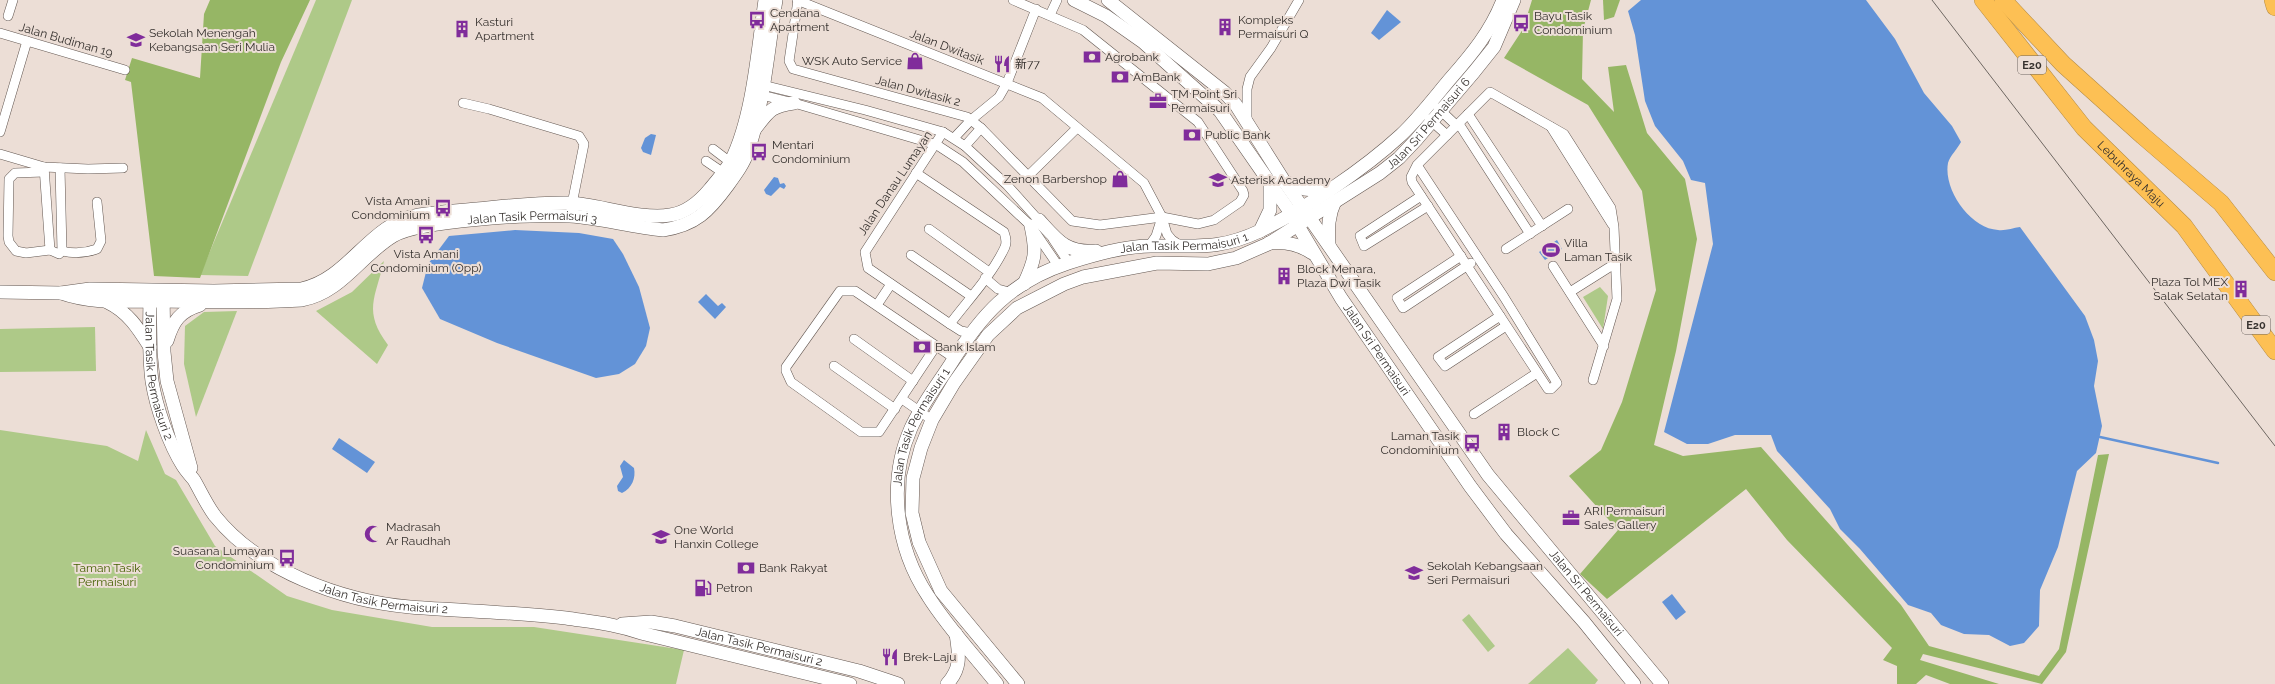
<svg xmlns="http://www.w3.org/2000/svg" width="2275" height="684" font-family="Raleway,'Noto Sans SC',sans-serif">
	<rect width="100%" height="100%" fill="#ecded6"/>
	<g fill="#aec988">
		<polygon points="316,0 352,0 248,276 200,275"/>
		<path d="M384,261C375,299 363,311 388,345L377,364L316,311L352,292Z"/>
		<polygon points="1600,287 1608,296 1603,329 1583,297"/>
		<polygon points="237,311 196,417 184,364 185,326 204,312"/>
		<polygon points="95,327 96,371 0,372 0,329"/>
		<polygon points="0,430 107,446 138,461 146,430 165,474 176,480 215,546 287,596 332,610 432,627 534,627 684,650 676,684 0,684"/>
		<polygon points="1469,614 1495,646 1488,652 1462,620"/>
		<polygon points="1568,648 1598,680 1595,684 1528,684"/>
	</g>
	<g fill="#96b665">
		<polygon points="210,0 310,0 281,62 200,278 154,276 131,82 125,80 132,58 200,78 204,14"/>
		<polygon points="1532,0 1591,0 1583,30 1582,79 1614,112 1608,67 1626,65 1647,133 1685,179 1697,239 1676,351 1654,445 1683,456 1761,447 1901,605 1929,646 2039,676 2059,649 2098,455 2109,454 2066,652 2042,684 1923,654 1920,660 1999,684 1950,684 1926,675 1916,684 1897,684 1897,666 1883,660 1892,648 1787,540 1746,489 1607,599 1580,574 1618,530 1569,476 1601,450 1622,402 1656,290 1642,191 1588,105 1504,58 1523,29"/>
		<polygon points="1603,0 1620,0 1614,17 1604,20"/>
	</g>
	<g fill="#6393d7">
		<path d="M1641,0H1866L1895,39L1924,93L1952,126L1961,142C1958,148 1950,156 1948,163C1943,190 1971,229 1998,230C2005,231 2013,228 2020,227L2085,316L2094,340L2098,361L2094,386L2102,426L2096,453L2077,471L2058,547L2040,590L2039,626L2024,643L2010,646L1989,635L1964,634L1941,625L1931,613L1908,605L1860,549L1840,529L1830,509L1777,451L1771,435H1735L1708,444H1687L1664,432L1713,244L1705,183L1691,180L1683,161L1655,126L1645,101L1635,35L1628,11Z"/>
		<polygon points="1387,10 1401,22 1379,40 1371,33"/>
		<polygon points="651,134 656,135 651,155 643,152 641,148 645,138"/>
		<polygon points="774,177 778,178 780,184 784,183 786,186 784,189 780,187 771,196 766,194 764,190"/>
		<polygon points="515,230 579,233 613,239 623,254 639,287 650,328 646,346 635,364 619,374 596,378 497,343 440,319 422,288 428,264 449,236"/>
		<polygon points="1557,240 1562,249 1545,260 1539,252"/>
		<polygon points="706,294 718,306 722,303 726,307 715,319 698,302"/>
		<polygon points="339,438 375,462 367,473 332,449"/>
		<path d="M624,460L634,468C636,478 632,488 622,493L618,491L617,486L623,477L620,466Z"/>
		<polygon points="1672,594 1686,612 1676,620 1662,602"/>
	</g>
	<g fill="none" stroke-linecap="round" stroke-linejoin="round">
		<polyline stroke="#6393d7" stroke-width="2.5" points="2100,437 2218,463"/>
		<g stroke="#635751" stroke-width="10">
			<g id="street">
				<polyline points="797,0 1042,98 1144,183 1162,217 1167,234 1172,240 1181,246"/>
				<polyline points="798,0 789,61 793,69 967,117 981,128 1072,221 1100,225 1162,217 1198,224 1214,220 1240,202 1244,195 1243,191 1198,122 1083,30 1013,0"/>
				<polyline points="1050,15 1057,0"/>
				<polyline points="8,16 13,0"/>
				<polyline points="0,33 125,70"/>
				<polyline points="758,84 865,110 943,132 965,146 1007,185 1042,224"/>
				<polyline points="757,94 794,103 937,145 963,162 1031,226 1059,267"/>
				<polyline points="463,103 489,109 579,136 584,144 571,209"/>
				<polyline points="1438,108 1457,126"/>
				<polyline points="1468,114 1542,226"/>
				<polyline points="1429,119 1447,135"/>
				<polyline points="1247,122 1247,89 1250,77 1271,48 1299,0"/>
				<polyline points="1459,124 1530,234"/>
				<polyline points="1551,127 1612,224"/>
				<polyline points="0,132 27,41"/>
				<polyline points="943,132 865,252 868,268 950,324 961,331 971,333"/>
				<polyline points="954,138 971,120 999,97 1007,83 1036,9"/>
				<polyline points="965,146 981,128"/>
				<polyline points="713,149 734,165"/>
				<polyline points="0,154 44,167 88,169 123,168"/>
				<polyline points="706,161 728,176"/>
				<polyline points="1417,165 1504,297 1557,383 1551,389 1548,389 1412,182 1411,177 1417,165 1490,92 1564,134 1611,208 1614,227 1617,299 1593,380"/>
				<polyline points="44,167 50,250"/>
				<polyline points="44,172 15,173 9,179 8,236 9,242 16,251 26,253 50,250 59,254 62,251 60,168"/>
				<path d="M916,173L1004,232C1006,238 1007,242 1005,247C992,275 968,300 950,324"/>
				<polyline points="1027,177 1077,128"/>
				<polyline points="1421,196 1360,236 1364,246 1428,206"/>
				<polyline points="929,229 989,272"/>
				<polyline points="1053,239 1069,263"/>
				<polyline points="1149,246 1156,236 1162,217"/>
				<polyline points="1506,249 1568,209"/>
				<path d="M62,251C74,254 86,253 97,249L101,241L97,202"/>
				<polyline points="911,255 971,296"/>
				<polyline points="1461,256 1397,298 1403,308 1471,263"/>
				<polyline points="1553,266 1604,346"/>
				<polyline points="985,278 998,289 1009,292"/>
				<polyline points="1570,292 1616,263"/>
				<polyline points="877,305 891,284"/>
				<polyline points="1500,316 1438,357 1445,366 1506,326"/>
				<polyline points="854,339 913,381"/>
				<polyline points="936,346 879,432 861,432 791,382 786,371 786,367 840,291 855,291 954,358"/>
				<polyline points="834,366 895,409"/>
				<polyline points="902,399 932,420"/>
				<polyline points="1474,414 1537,373"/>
			</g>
		</g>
		<g stroke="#635751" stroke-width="14">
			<g id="secondary">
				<path id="s1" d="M1074,0L1106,16L1143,42L1220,111L1288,209L1341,298L1470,486L1506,534L1584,622L1634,684"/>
				<path id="s2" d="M1108,0L1224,92L1236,105L1284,181L1488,475L1662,684"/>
				<path d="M755,129C769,111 771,106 794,103"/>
				<polyline points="1285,182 1304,189 1325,191"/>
				<path d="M1039,220C1058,241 1066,253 1096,251"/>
				<polyline points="1260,231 1270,210 1270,185"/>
				<path d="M1269,243C1285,241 1299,244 1312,253"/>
				<path d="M1329,245C1328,228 1328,216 1335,201"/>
				<path d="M1024,284C1035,260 1037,253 1031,226"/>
				<path id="s3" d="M150,291C150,320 148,352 152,381C156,407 169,444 183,466C186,471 190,475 194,480C201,492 206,504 215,516C259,571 342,601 410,607C462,611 514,612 566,618C593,622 616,624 641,633L850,684"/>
				<path d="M0,292L61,293L90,289L214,291L301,289C350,279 369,223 419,215C438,212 458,211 477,209C508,206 539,202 571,203C600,205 642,220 670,215C686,213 700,201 710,189C717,180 726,171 731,161C753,117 758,49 765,0"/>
				<path id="s4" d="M61,293C91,304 126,301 158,301C206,302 254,303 302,300C342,292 360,256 393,236C419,220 536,214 570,216C601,218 631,227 663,230C696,225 709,211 728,185C736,174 744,163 748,151C764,104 768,49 776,0"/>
				<polyline points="163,293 164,352 167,381 191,468"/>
				<path d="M107,302C128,312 138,328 150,347"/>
				<path d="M167,341C173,321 180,311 200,305"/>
				<path id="s5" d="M622,624L651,622L675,626L859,671L898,684"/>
				<path d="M947,684C962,668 959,654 956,634"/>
				<path id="s6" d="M997,684C974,655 948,628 928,596C896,548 887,482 911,428C921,406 937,385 950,365C981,315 1010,282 1068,263C1094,255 1124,246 1151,246C1196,245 1217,251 1260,231C1305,209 1364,169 1401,135C1419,118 1434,98 1450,79C1472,54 1491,31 1503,0"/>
				<path id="s7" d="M1018,684L941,591L919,542L912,513L913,478L921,448L932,420L954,383L988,335L1017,308L1064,284L1083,277L1157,263L1208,264L1236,258L1268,244L1380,173L1399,158L1416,140L1474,72L1494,47L1514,0"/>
			</g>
		</g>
		<g stroke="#b78e47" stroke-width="18">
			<g id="highway">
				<path id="s8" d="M1983,0L2084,128L2184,226L2275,351"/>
				<polyline points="2003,0 2063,64 2143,136 2221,203 2275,272"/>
				<polyline points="2273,0 2275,7"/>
			</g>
		</g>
		<use href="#street" stroke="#fff" stroke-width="9"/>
		<use href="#secondary" stroke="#fff" stroke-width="13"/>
		<use href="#highway" stroke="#fdc054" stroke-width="17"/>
		<polyline stroke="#6e6762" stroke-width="1" points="1932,0 2275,446"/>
	</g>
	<defs>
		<g id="bus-bare" transform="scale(1.38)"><path d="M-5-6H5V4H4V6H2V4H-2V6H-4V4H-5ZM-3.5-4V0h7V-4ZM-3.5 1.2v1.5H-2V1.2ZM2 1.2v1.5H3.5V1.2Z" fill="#802c9b" stroke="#ecded6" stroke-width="2.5" paint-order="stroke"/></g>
		<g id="building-bare" transform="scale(1.38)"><path d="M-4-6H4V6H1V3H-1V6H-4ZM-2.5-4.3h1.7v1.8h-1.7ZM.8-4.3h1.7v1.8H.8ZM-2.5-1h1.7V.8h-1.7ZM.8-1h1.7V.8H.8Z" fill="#802c9b" stroke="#ecded6" stroke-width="2.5" paint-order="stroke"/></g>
		<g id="school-bare" transform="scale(1.38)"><path d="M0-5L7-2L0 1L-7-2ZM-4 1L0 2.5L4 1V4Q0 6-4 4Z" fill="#802c9b" stroke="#ecded6" stroke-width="2.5" paint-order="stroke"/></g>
		<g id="bank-bare" transform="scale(1.38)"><path d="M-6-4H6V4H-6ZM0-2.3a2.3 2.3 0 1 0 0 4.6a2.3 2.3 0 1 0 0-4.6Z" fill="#802c9b" stroke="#ecded6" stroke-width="2.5" paint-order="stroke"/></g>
		<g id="shop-bare" transform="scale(1.38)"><path d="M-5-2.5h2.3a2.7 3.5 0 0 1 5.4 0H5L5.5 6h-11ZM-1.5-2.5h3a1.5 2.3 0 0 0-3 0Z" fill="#802c9b" stroke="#ecded6" stroke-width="2.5" paint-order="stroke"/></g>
		<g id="restaurant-bare" transform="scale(1.38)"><path d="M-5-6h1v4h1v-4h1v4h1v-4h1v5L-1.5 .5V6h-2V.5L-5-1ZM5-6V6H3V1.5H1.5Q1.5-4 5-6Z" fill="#802c9b" stroke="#ecded6" stroke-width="2.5" paint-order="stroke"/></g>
		<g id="office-bare" transform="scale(1.38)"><path d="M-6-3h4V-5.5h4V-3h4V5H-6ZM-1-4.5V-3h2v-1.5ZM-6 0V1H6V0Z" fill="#802c9b" stroke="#ecded6" stroke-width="2.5" paint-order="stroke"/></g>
		<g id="university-bare" transform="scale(1.38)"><path d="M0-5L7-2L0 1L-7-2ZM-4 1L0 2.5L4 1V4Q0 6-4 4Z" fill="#802c9b" stroke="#ecded6" stroke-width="2.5" paint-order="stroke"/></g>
		<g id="stadium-bare" transform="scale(1.38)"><path d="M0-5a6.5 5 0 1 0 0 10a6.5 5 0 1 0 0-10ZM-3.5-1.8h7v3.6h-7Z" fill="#802c9b" stroke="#ecded6" stroke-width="2.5" paint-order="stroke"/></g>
		<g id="mosque-bare" transform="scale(1.38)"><path d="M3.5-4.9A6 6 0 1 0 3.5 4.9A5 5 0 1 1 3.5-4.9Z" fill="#802c9b" stroke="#ecded6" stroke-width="2.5" paint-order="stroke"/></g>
		<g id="fuel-bare" transform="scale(1.38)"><path d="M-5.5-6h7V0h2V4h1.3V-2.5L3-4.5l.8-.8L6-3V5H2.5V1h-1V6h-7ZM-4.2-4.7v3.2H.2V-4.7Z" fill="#802c9b" stroke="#ecded6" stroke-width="2.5" paint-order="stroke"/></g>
	</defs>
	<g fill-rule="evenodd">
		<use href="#bus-bare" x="757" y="20"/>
		<use href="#bus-bare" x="1521" y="23"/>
		<use href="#building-bare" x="1225" y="27"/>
		<use href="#building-bare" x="462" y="29"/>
		<use href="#school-bare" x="136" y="40"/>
		<use href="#bank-bare" x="1092" y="57"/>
		<use href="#shop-bare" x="915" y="61"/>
		<use href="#restaurant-bare" x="1002" y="64"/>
		<use href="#bank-bare" x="1120" y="77"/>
		<use href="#office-bare" x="1158" y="101"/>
		<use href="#bank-bare" x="1192" y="135"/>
		<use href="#bus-bare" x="759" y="152"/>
		<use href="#shop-bare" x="1120" y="179"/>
		<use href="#university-bare" x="1218" y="180"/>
		<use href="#bus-bare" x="443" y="208"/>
		<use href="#bus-bare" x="426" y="235"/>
		<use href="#stadium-bare" x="1551" y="250"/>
		<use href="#building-bare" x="1284" y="276"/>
		<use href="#building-bare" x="2241" y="289"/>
		<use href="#bank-bare" x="922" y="347"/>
		<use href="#building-bare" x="1504" y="432"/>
		<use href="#bus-bare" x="1472" y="443"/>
		<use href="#office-bare" x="1571" y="518"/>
		<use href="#mosque-bare" x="373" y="534"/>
		<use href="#university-bare" x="661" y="537"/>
		<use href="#bus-bare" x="287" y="558"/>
		<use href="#bank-bare" x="746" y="568"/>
		<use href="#school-bare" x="1414" y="573"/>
		<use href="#fuel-bare" x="703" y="588"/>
		<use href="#restaurant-bare" x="890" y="657"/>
	</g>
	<g text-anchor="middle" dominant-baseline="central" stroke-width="4" stroke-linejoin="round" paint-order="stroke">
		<g fill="#ecded6" stroke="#6d6560" stroke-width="1">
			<rect x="2018" y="56" width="28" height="18" rx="3"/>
			<rect x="2242" y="316" width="28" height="18" rx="3"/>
		</g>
		<g font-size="11" font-weight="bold" fill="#36312e">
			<text x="2032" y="65">E20</text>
			<text x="2256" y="325">E20</text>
		</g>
		<g font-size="12" fill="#36312e" stroke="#ecded6" text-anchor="start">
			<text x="770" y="13">Cendana<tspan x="770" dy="14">Apartment</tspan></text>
			<text x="1534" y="16">Bayu Tasik<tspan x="1534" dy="14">Condominium</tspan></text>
			<text x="1238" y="20">Kompleks<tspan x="1238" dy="14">Permaisuri Q</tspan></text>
			<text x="475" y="22">Kasturi<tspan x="475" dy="14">Apartment</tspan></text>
			<text x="149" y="33">Sekolah Menengah<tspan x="149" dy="14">Kebangsaan Seri Mulia</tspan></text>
			<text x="1105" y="57">Agrobank</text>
			<text x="902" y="61" text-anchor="end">WSK Auto Service</text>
			<text x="1015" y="64">新77</text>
			<text x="1133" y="77">AmBank</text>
			<text x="1171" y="94">TM Point Sri<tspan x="1171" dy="14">Permaisuri</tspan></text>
			<text x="1205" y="135">Public Bank</text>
			<text x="772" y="145">Mentari<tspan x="772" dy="14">Condominium</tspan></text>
			<text x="1107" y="179" text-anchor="end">Zenon Barbershop</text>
			<text x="1231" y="180">Asterisk Academy</text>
			<text x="430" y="201" text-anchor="end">Vista Amani<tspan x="430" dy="14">Condominium</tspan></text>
			<text x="1564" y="243">Villa<tspan x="1564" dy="14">Laman Tasik</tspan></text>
			<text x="426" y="254" text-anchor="middle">Vista Amani<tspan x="426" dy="14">Condominium (Opp)</tspan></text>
			<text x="1297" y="269">Block Menara,<tspan x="1297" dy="14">Plaza Dwi Tasik</tspan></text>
			<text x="2228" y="282" text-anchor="end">Plaza Tol MEX<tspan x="2228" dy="14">Salak Selatan</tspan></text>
			<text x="935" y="347">Bank Islam</text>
			<text x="1517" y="432">Block C</text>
			<text x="1459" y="436" text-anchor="end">Laman Tasik<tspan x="1459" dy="14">Condominium</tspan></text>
			<text x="1584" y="511">ARI Permaisuri<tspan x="1584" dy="14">Sales Gallery</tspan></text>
			<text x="386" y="527">Madrasah<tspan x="386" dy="14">Ar Raudhah</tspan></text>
			<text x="674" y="530">One World<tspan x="674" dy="14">Hanxin College</tspan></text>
			<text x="274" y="551" text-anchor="end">Suasana Lumayan<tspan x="274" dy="14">Condominium</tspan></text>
			<text x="1427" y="566">Sekolah Kebangsaan<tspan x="1427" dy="14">Seri Permaisuri</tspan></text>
			<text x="759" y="568">Bank Rakyat</text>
			<text x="716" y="588">Petron</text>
			<text x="903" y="657">Brek-Laju</text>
		</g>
		<g font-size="12" fill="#36312e" stroke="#ecded6">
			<text transform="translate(66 40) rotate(16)">Jalan Budiman 19</text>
			<text transform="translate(947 47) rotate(21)">Jalan Dwitasik</text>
			<text transform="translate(918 91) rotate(15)">Jalan Dwitasik 2</text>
			<text stroke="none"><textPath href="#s7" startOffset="907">Jalan Sri Permaisuri 6</textPath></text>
			<text stroke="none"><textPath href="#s8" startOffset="229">Lebuhraya Maju</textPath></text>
			<text transform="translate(895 183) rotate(-56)">Jalan Danau Lumayan</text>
			<text stroke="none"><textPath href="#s4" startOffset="496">Jalan Tasik Permaisuri 3</textPath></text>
			<text stroke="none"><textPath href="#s6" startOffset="640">Jalan Tasik Permaisuri 1</textPath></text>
			<text stroke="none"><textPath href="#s1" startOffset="470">Jalan Sri Permaisuri</textPath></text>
			<text stroke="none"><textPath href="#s3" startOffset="86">Jalan Tasik Permaisuri 2</textPath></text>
			<text stroke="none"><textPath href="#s6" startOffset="292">Jalan Tasik Permaisuri 1</textPath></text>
			<text stroke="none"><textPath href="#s2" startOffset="767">Jalan Sri Permaisuri</textPath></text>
			<text stroke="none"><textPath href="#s3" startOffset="434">Jalan Tasik Permaisuri 2</textPath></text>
			<text stroke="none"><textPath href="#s5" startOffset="140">Jalan Tasik Permaisuri 2</textPath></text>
		</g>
		<g font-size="12" fill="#445f00" stroke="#ecded6">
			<text x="107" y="568">Taman Tasik<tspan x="107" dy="14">Permaisuri</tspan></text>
		</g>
	</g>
</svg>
